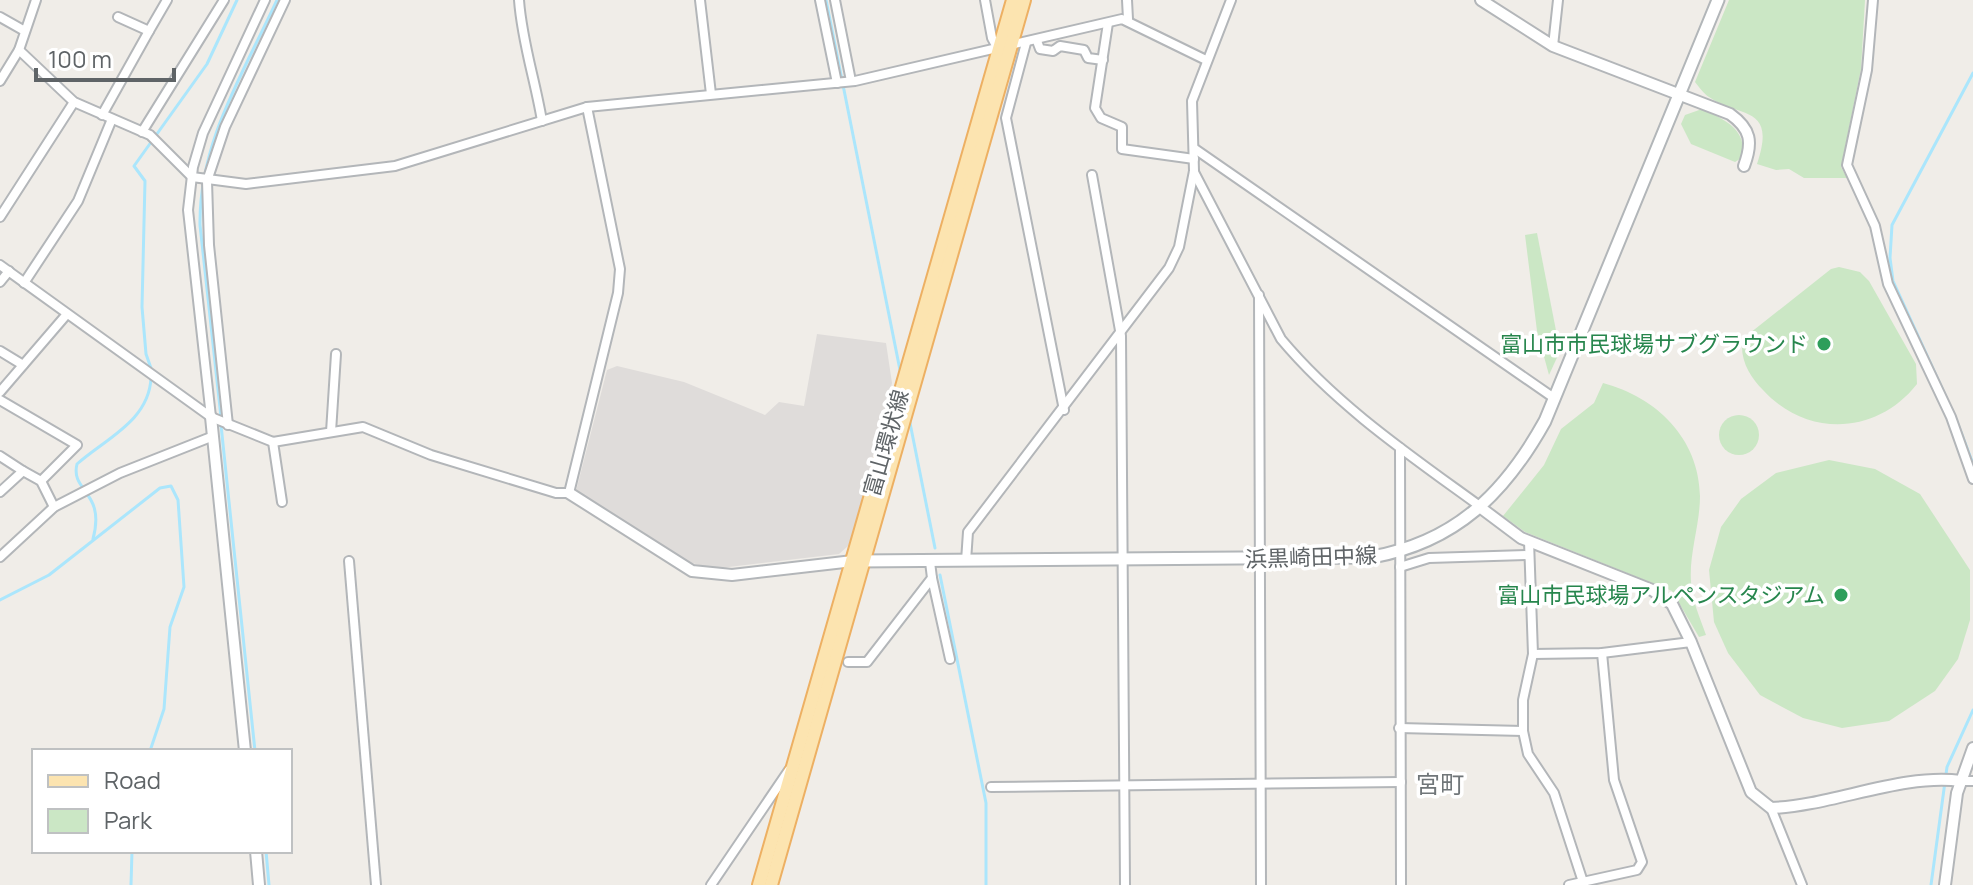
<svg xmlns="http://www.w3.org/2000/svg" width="1973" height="885" font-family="Manrope,'Noto Sans JP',sans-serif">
	<rect width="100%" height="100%" fill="#f0ede8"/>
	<polygon fill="#dfdcda" points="817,334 886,343 892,383 855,528 848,546 839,554 712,569 689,562 576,491 607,370 617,366 684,382 765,415 779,402 804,406"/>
	<g fill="#cbe7c5">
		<path d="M1729,0H1865L1861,69L1841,167L1847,178H1804L1789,169L1776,170L1757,164C1777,104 1740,119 1709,97C1704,94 1699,87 1695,82Z"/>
		<path d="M1702,109C1725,120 1746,128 1743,157L1735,162L1691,144L1681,124L1685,115Z"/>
		<polygon points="1537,233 1560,351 1549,375 1537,331 1525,235"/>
		<path d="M1839,267L1860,272L1869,281L1916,364L1917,384C1877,435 1807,438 1763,390C1752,379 1742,364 1742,347L1750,333L1831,269Z"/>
		<path d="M1603,383C1656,397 1699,438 1700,496C1700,525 1689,553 1691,582C1692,600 1700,618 1706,635L1699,637L1672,591L1525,532L1503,516L1544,465L1561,429L1594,403Z"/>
		<circle cx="1739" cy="435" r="20"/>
		<polygon points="1829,460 1875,469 1920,494 1970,570 1970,620 1958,659 1935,691 1889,721 1842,728 1803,718 1760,695 1728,653 1714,622 1709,570 1721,527 1741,499 1776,473"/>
	</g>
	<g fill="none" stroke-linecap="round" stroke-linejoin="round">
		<g stroke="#abe6fc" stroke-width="3">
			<polyline points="826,0 901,375"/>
			<polyline points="152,371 146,354 142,307 145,181 134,166 207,64 237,0"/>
			<polyline points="1946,397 1893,281 1890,258 1892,225 1973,73"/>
			<path d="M221,417L200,225C199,142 243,74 277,0"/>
			<polyline points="909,418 935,548"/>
			<polyline points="1956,419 1973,464"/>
			<polyline points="221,425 255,751"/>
			<path d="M93,539C106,491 70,492 77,464C105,439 149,421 151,378"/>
			<polyline points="940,575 986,803 986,885"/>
			<polyline points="0,600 49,575 160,488 171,486 178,500 184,587 170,627 164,709 150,751"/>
			<polyline points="266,851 269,885"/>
			<polyline points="131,885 132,851"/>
			<polyline points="1931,885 1947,767 1973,710"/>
		</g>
		<g stroke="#b3b6b9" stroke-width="12">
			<g id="minor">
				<path d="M519,0C522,42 535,79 542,121"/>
				<polyline points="700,0 711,94"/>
				<polyline points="820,0 837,83"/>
				<polyline points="835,0 851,81"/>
				<polyline points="985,0 992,38 998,49"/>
				<polyline points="1127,0 1128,19"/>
				<polyline points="1873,0 1867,70 1847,165 1875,226 1888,284 1951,417 1973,479"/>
				<polyline points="0,17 23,30"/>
				<polyline points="1108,23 1095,108 1101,118 1122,127 1122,149 1194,159"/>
				<polyline points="149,31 167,0"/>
				<polyline points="1037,41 1040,49 1053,51 1060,46 1084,50 1088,58 1103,60"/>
				<polyline points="1026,43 1006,118 1064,410"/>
				<polyline points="1553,46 1558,0"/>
				<polyline points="19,50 74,102 150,135 192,177 246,184 395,166 587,107 855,81 1122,19 1206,60"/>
				<polyline points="0,81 19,50 36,0"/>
				<polyline points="102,115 149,31 118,17"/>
				<polyline points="142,132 224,0"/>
				<polyline points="1195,149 1554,398"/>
				<path d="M1194,172L1281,339C1337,406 1411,456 1481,507"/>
				<polyline points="1092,175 1121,336 1125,885"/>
				<polyline points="0,217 74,102"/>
				<polyline points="0,265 211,417 273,442 363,427 431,455 556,493 569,493 618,293 620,269 587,107"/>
				<polyline points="0,282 9,271"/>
				<polyline points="24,283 78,201 112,119"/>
				<polyline points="1259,295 1261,885"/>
				<polyline points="0,351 23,365"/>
				<polyline points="0,392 67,314"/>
				<polyline points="0,400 77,445 41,481"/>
				<polyline points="211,417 188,210 193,167 203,133 265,0"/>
				<polyline points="228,425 209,245 207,181 225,127 285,0"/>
				<polyline points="331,432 336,354"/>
				<polyline points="273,442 282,502"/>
				<polyline points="1400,448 1401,885"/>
				<polyline points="0,456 23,471 0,492"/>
				<polyline points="23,471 41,481 54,507"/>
				<polyline points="1529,541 1533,654 1523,700 1523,731 1528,754 1554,793 1584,885"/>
				<polyline points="0,557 54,507 120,473 211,437"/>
				<polyline points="349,561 376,885"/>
				<polyline points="966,561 968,532 1169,268 1179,247 1194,171 1192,101 1231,0"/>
				<polyline points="1400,567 1429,558 1529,555"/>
				<polyline points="932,578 950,659"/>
				<polyline points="1533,654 1602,653 1691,642"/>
				<polyline points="848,662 867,662 932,578 930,562"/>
				<polyline points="1399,728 1523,731"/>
				<polyline points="1961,781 1973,781"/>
				<polyline points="991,787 1401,782"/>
				<polyline points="1771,808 1802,885"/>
				<polyline points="711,885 789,770"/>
				<polyline points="1569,885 1637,870 1642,862 1614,780 1602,653"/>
			</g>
		</g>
		<g stroke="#b3b6b9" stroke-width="14">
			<g id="tertiary">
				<path d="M1481,0L1553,46L1730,114C1751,129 1753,142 1744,166"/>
				<polyline points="211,417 245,751"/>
				<polyline points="569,493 692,571 732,575 853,561"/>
				<path d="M1481,508L1521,538L1652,590L1672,604L1691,642L1751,792L1771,808C1832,806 1901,773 1961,781"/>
				<polyline points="256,851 259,885"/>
				<polyline points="1945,885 1957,793 1973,748"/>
			</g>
		</g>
		<g stroke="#b2b6b9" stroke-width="15">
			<path id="secondary" d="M857,561L1372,557C1456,542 1505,493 1545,421L1718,0"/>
		</g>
		<g stroke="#edb063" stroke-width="16">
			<g id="primary">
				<polyline points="759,885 1013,0"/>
				<polyline points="771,885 1024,0"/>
			</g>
		</g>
		<use href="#minor" stroke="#fff" stroke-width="8"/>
		<use href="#tertiary" stroke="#fff" stroke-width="10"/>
		<use href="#secondary" stroke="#fff" stroke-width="11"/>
		<use href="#primary" stroke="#fce4b0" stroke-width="12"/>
	</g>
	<g fill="#2e9e5b" stroke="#fff" stroke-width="3">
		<circle cx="1824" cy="344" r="8"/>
		<circle cx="1841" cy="595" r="8"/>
	</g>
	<g text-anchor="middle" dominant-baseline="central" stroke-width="7" stroke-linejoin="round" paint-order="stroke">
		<g font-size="22" fill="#27864d" stroke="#fff" text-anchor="end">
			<text x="1808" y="344">富山市市民球場サブグラウンド</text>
			<text x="1825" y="595">富山市民球場アルペンスタジアム</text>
		</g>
		<g font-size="22" fill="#5f6467" stroke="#fff">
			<text transform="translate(886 443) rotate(-74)">富山環状線</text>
			<text transform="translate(1311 557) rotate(-2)">浜黒崎田中線</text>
		</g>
		<g font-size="24" fill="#707679" stroke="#fff">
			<text x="1440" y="783">宮町</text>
		</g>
	</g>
	<rect x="32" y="749" width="260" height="104" fill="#ffffff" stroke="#bfc1c2" stroke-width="2"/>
	<rect x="48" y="775" width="40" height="12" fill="#fce4b0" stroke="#bfc1c2" stroke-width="2"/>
	<text x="104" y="789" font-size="24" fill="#5f6467">Road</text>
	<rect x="48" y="809" width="40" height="24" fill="#cbe7c5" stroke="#bfc1c2" stroke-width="2"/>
	<text x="104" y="829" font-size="24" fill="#5f6467">Park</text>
	<path d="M36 68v12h138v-12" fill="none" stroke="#5f6467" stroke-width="4"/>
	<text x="48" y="68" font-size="24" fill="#5f6467" stroke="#ffffff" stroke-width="6" paint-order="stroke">100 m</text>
</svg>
